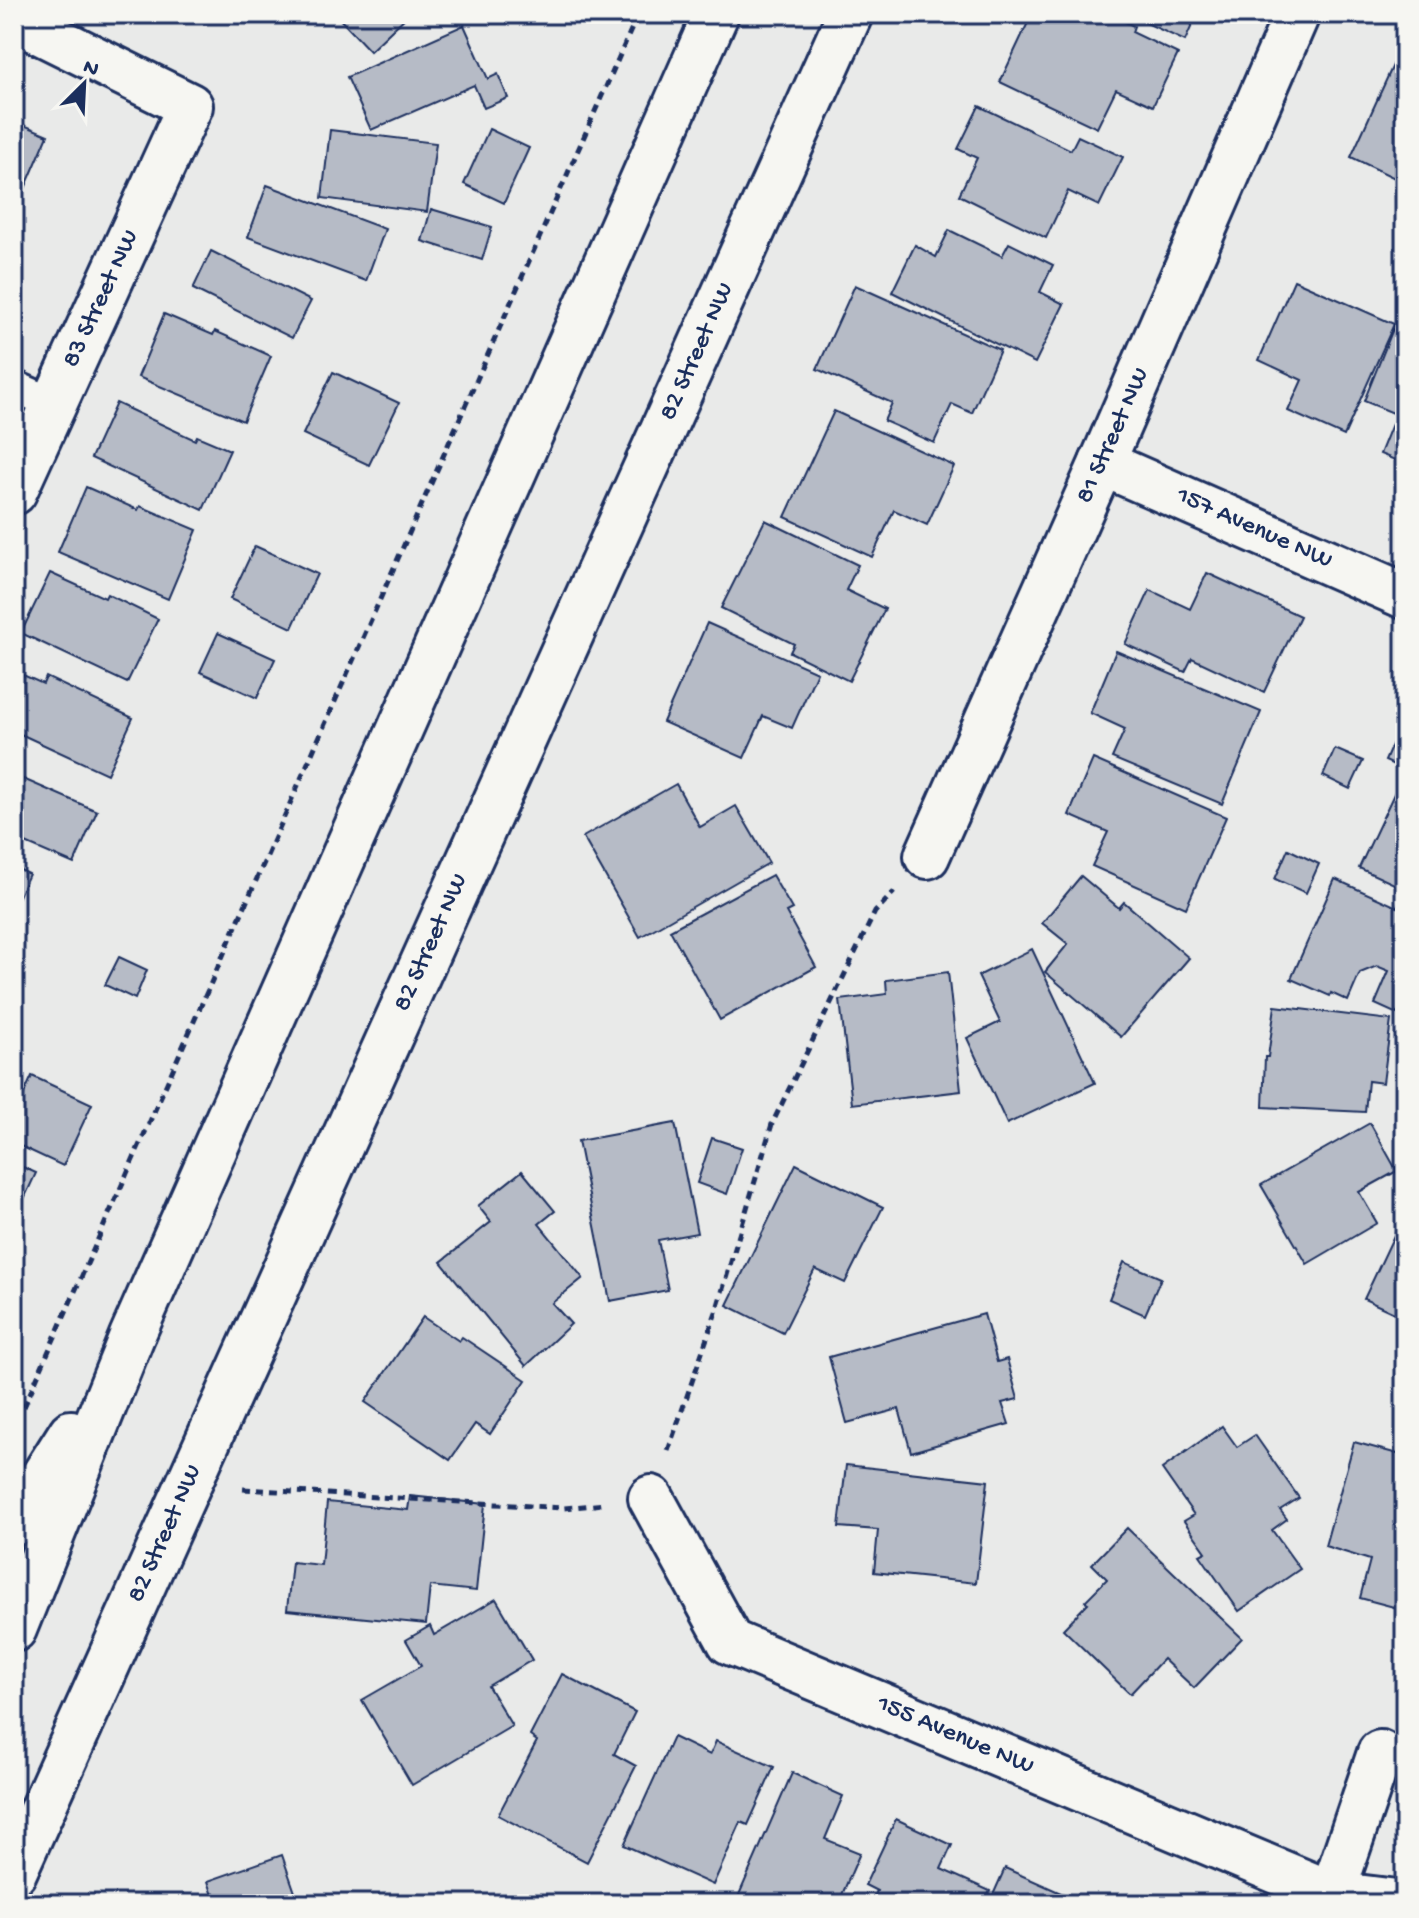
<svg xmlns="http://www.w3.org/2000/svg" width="1419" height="1918" font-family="'Gochi Hand',sans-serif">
	<rect width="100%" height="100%" fill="#e9eae9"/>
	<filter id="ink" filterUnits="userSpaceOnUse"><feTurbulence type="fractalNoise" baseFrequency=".0125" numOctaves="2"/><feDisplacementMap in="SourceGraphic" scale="16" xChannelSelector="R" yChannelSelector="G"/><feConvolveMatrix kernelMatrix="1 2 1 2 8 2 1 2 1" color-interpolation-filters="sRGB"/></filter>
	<g filter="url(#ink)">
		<g fill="#b6bbc6" stroke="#1b2f5e" stroke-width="2">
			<polygon points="335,14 409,14 370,51"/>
			<polygon points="1032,14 1108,14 1134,26 1132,32 1178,54 1153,106 1116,89 1097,128 1000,82"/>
			<polygon points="1127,14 1197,14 1185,41"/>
			<polygon points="464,25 488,79 498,74 508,98 484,108 474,85 371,130 347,77"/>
			<polygon points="1405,39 1405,183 1351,157"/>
			<polygon points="979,106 1071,150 1078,136 1123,157 1099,206 1068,191 1046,238 959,195 977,158 958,149"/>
			<polygon points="14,121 48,135 14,214"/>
			<polygon points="489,129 529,148 504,203 464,184"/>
			<polygon points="330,130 436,143 427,212 322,198"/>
			<polygon points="267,185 385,229 366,281 248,237"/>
			<polygon points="431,209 492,227 482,260 422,241"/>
			<polygon points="949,230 1002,256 1009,243 1053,265 1040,292 1064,304 1035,363 892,292 915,245 936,257"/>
			<polygon points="211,251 311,301 292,338 193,289"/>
			<polygon points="1294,280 1394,324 1344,436 1288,411 1302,380 1259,360"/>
			<polygon points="855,285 1000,350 972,413 952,404 934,443 884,421 892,403 817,369"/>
			<polygon points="164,314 213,335 215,331 271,356 243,421 138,377"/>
			<polygon points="1393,329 1405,334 1405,464 1380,454 1396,414 1364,401"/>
			<polygon points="333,372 399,403 369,465 303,434"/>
			<polygon points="116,403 195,440 197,436 230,450 203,510 91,458"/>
			<polygon points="834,411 954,466 927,525 894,510 872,557 785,517"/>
			<polygon points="86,487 138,510 140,506 197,530 168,599 58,552"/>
			<polygon points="765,520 858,565 846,590 885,609 849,681 790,652 794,644 721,608"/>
			<polygon points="255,546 317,574 292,628 230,599"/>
			<polygon points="50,573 105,598 107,594 158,619 127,683 21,633"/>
			<polygon points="1207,573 1300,616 1264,692 1192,658 1185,672 1125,644 1150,590 1190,609"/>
			<polygon points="707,623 817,672 792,728 763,716 744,758 663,722"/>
			<polygon points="218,633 275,659 257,698 200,672"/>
			<polygon points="1116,651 1261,712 1222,804 1112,758 1125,729 1090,713"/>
			<polygon points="14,671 43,684 46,677 133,718 107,774 14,731"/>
			<polygon points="1398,731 1405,734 1405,770 1385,761"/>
			<polygon points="1335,749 1363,761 1350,789 1323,776"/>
			<polygon points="1093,759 1226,817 1186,908 1092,866 1108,832 1069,815"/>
			<polygon points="14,775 97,811 74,864 14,838"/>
			<polygon points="1400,781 1405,783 1405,889 1359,868"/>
			<polygon points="676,784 700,827 736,806 769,863 640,937 583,837"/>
			<polygon points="1288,849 1319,864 1306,893 1275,879"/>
			<polygon points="14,867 29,874 14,907"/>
			<polygon points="772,875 792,909 786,912 816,967 720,1020 670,930"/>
			<polygon points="1081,876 1119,908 1124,902 1189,958 1121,1037 1045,972 1068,944 1042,923"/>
			<polygon points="1335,879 1397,907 1400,898 1405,900 1405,996 1397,1014 1375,1004 1389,971 1377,966 1360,973 1348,1001 1331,993 1330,996 1291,979"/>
			<polygon points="1032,949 1095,1083 1007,1124 967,1038 1000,1022 978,976"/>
			<polygon points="119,957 147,970 135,999 105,985"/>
			<polygon points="948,972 961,1091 852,1104 840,1000 887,994 886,980"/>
			<polygon points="1275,1006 1391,1020 1383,1083 1368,1081 1365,1112 1263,1107 1265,1057 1268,1057"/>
			<polygon points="32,1076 92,1104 63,1166 14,1143 14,1115"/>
			<polygon points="675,1123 697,1233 658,1240 668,1290 610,1301 578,1141"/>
			<polygon points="1370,1123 1397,1171 1359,1192 1377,1223 1307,1264 1261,1185"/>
			<polygon points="712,1138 742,1148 727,1194 697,1183"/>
			<polygon points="14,1163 36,1173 24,1199 14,1194"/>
			<polygon points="796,1164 883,1207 845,1283 815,1269 783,1333 727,1305"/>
			<polygon points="522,1171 555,1211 539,1224 583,1278 552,1303 571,1324 526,1366 441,1262 491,1222 478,1206"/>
			<polygon points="1405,1212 1405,1318 1364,1299"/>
			<polygon points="1124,1262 1161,1278 1145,1315 1109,1299"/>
			<polygon points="984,1314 997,1362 1007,1359 1018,1399 1002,1403 1009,1424 911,1452 899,1409 847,1423 829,1357"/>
			<polygon points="423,1317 459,1341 462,1337 526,1380 490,1434 475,1424 450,1460 365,1402"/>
			<polygon points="1222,1426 1237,1447 1255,1435 1299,1498 1280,1510 1287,1519 1272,1530 1300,1569 1239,1611 1200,1555 1206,1552 1184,1521 1194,1515 1162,1469"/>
			<polygon points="1354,1442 1405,1456 1405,1610 1360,1598 1370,1560 1325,1546"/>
			<polygon points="846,1465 988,1481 976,1583 874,1572 878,1530 839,1527"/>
			<polygon points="410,1496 485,1504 476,1591 430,1586 426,1624 287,1610 292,1562 321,1565 327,1502 408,1510"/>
			<polygon points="1127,1528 1242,1638 1194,1688 1163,1659 1130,1694 1063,1629 1088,1603 1085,1601 1107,1579 1092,1564"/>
			<polygon points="496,1599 532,1660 488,1686 512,1726 412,1785 362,1700 421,1666 406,1640 430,1626 434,1635"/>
			<polygon points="562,1674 635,1712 614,1754 636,1766 587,1862 498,1815 537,1741 530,1736"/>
			<polygon points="673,1737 710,1755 716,1741 774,1767 748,1825 741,1822 713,1885 624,1845"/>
			<polygon points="792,1773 843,1796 825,1839 860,1853 838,1904 735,1904"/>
			<polygon points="896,1819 952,1845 941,1869 990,1891 984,1904 871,1904 877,1891 865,1885"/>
			<polygon points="282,1855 299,1904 216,1904 208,1881"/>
			<polygon points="1005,1868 1070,1897 1067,1904 989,1904"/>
		</g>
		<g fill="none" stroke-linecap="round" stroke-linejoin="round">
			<g stroke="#1b2f5e" stroke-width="36">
				<polyline id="service" points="14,386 54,404"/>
			</g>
			<g stroke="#1b2f5e" stroke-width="50">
				<g id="minor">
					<polyline points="14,19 190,106 14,492"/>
					<polyline points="1102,463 1405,596"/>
					<polyline points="927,856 1102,463 1297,14"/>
					<polyline points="651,1498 730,1642 1332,1894 1405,1903"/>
					<polyline points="1332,1894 1380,1753"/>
				</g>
			</g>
			<g stroke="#1b2f5e" stroke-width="50">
				<g id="secondary">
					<polyline points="14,1523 71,1433"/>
					<polyline points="14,1629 132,1336 716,14"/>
					<polyline points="14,1872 850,14"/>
				</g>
			</g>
			<g stroke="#1b2f5e" stroke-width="5" stroke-dasharray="8 6" stroke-linecap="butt">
				<polyline points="24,1407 638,14"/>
				<polyline points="668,1451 716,1312 772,1124 875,912 894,892"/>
				<polyline points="243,1489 564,1508 604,1504"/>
			</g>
			<use href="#service" stroke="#f6f6f2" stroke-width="30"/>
			<use href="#minor" stroke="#f6f6f2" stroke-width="44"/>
			<use href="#secondary" stroke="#f6f6f2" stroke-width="44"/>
		</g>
	</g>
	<g text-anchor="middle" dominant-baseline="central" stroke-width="8" stroke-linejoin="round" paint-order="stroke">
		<g font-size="26" fill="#1b2f5e" stroke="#f6f6f2">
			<text transform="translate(102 299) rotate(-65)">83 Street NW</text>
			<text transform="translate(698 352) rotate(-66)">82 Street NW</text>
			<text transform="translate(1114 436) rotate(-66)">81 Street NW</text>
			<text transform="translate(1254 529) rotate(24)">157 Avenue NW</text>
			<text transform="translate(432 943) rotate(-66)">82 Street NW</text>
			<text transform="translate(166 1534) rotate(-66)">82 Street NW</text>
			<text transform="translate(955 1736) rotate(23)">155 Avenue NW</text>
		</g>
	</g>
	<rect width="1419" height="1918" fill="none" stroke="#f6f6f2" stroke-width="48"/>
	<rect x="24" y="24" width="1371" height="1870" fill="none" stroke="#1b2f5e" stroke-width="3" filter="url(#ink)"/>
	<g transform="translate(84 84) rotate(24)" stroke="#f6f6f2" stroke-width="6" paint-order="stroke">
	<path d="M0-6L14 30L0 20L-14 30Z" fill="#1b2f5e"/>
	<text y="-12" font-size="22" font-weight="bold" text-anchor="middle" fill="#1b2f5e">N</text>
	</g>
</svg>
